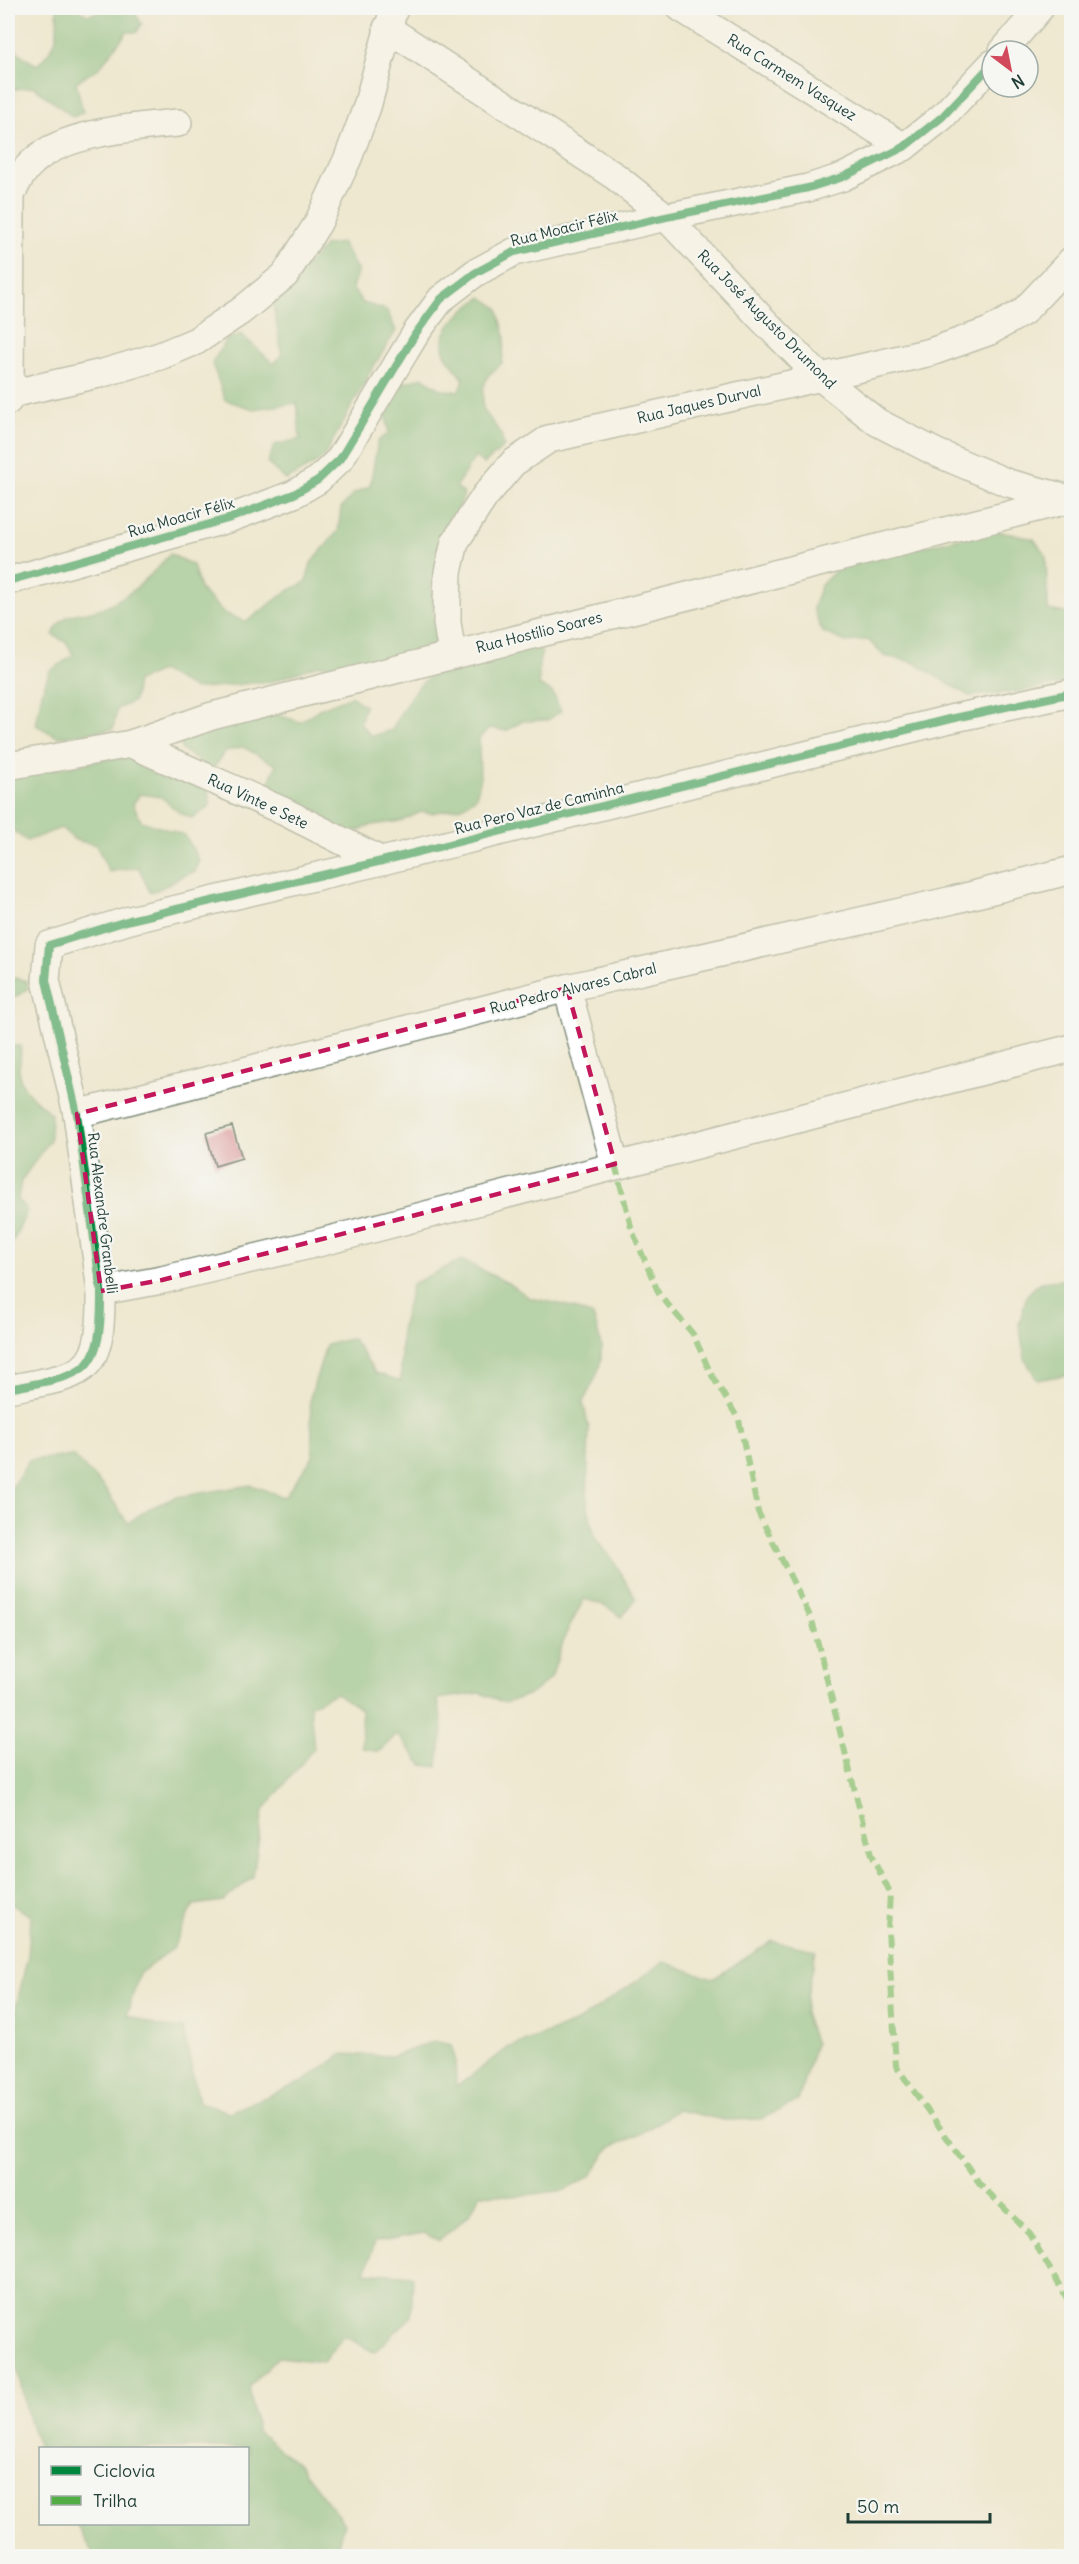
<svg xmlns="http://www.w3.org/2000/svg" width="1079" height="2564" font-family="Delius,sans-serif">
	<rect width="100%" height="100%" fill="#f6f6f2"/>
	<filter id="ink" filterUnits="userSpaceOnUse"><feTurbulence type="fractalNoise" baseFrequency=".0167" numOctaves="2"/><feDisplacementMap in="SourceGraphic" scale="12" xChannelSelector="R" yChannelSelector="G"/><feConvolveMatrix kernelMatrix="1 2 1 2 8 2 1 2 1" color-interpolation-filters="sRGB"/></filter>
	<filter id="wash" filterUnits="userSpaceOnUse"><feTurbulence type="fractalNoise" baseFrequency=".008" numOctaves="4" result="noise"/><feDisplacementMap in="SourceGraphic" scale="24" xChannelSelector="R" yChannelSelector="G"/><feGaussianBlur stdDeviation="1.35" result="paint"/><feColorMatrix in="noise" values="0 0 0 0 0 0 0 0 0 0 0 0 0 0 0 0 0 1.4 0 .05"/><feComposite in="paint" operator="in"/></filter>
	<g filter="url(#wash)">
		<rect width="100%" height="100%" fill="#eee8d0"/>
		<g fill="#77b87a" stroke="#4b7a57" stroke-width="1.5">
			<path d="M57,8H77L87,15L113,8L133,10L142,24L137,32H127L99,68L76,82L83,112L73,117L34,87L8,90V19C11,47 12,51 37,65C59,44 58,35 57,8Z"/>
			<polygon points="342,243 358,271 352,288 363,303 387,310 396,331 372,369 323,459 286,480 267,463 275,445 300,439 297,403 253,409 225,400 212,363 227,339 241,334 274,364 282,354 273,304 325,245"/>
			<path d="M482,297L498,308L505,337L502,363L488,376L483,388V409L501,434L504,447L484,464L475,457L456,486L464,494L432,586L433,613L437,638L431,647L375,664L335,667L319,665L274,681L195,689L161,671L137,681L134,701L117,709L113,729L58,737L36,725L41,696L49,672L73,655L67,643L53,635C63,609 78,616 99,609C107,606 117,601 125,596C142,585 156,569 170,554L193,565L200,589L224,613L246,622L286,592L306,582L311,563L338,531L341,508L353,494L370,486L378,441L389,433L385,413L401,384L422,377L442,390L458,391L464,380C458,371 445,358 443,348C440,325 466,309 482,297Z"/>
			<polygon points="993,530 1034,539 1046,556 1048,610 1071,614 1071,682 1016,692 969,696 913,662 884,656 868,640 846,642 822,632 813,608 821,585 840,566"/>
			<path d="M532,644L542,652L539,663V685L553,693L561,711L548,720L523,721L506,731L490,728L479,738L480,782L476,797L463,807L432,813L421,812L402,821L372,825L348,835L266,789L276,765L243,747L225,751L212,771L181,749V742L213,726L275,714L300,722L319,709L351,696L365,706L360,723L371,736L392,730C400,715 407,699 419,686C438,665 471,665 497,658C509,655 520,648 532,644Z"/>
			<path d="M129,755L209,789L210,806L192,818L180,813L161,797L140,794L133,804L141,821L185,835L199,860L195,872C177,874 168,889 150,892L138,867L109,872L96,845L75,840L61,828L27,841L8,827V777Z"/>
			<polygon points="16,978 27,981 28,989 14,998 8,996 8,979"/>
			<path d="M13,1046H20C22,1056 20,1060 19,1069C17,1088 40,1103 51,1114L50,1140L21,1181L18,1199L27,1211L8,1253V1055Z"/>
			<path d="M461,1260L510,1284L530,1298L565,1305L593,1316C607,1357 603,1365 583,1402L589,1428L587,1503L595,1538L616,1565L636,1599L622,1617L604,1605L584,1599L565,1636L551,1678L531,1694L505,1703L480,1693L438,1699L443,1730L437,1767L422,1765L397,1734L379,1752L362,1748L361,1710L336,1693L310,1705L314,1748L263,1811L253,1877L223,1901L194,1905L173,1948L139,1974L127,2015L157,2026L183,2029L199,2102L229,2112L302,2082L343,2054L394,2056L434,2041L451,2045L455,2058L456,2087L508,2048L577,2022L664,1962L713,1979L772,1941L816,1950L804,2013L815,2044L798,2101L761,2119L724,2120L677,2110L640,2134L609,2148L592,2175L566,2190L517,2196L480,2194L470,2214L439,2241L424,2233L375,2242L365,2272L413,2276L411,2317L374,2352L344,2336L323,2362L278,2357L249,2387L257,2431L299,2465L344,2523L335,2556H94L76,2524H248V2448H40V2452L28,2417L8,2329V2022L14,2016L28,1955L31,1916L8,1902V1494L29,1460L73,1456L103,1486L128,1523L148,1509L176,1497L251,1485L284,1497L313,1457L310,1398L326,1345L352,1338L376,1373L401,1381V1330L412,1284Z"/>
			<polygon points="1071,1279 1071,1374 1037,1380 1025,1359 1019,1324 1027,1295 1040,1282"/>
		</g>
		<g id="blocks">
			<polygon fill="#db9796" points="232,1126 242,1158 215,1166 206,1133"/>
		</g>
	</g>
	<g filter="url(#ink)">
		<use href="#blocks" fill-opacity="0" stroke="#869282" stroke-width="1.5"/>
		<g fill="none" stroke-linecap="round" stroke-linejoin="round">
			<g stroke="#869282" stroke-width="30">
				<g id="minor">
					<polyline points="681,8 904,147"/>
					<polyline points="387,28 616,177 666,217 761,318 820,377 877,422 937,453 1008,483 1066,498"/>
					<polyline points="1003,51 1040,8"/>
					<polyline points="10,394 103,373 160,356 196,341 241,311 285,275 318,223 348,158 367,107 394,8"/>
					<path d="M8,401L10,394L11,195C17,182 23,170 34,161C65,132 137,127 178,123"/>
					<polyline points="8,581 231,518 294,494 318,480 340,459 416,333 441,299 475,273 514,252 666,217 808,188 843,177 904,147 942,117 992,64"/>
					<polyline points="452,654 447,623 447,603 448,572 455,542 485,496 513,463 549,439 931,352 990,331 1023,312 1072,260"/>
					<polyline points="131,744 281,810 382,861"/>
					<polyline points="8,766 131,744 212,716 1072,499"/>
					<polyline points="567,988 615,1164"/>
					<polyline points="77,1114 567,988 953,900 1072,870"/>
					<polyline points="101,1291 162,1280 314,1244 1072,1048"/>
					<path d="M8,1389C85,1374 102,1378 101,1291L77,1114L46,980L49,945L130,920L382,861L950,719L1072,693"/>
				</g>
			</g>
			<use href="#minor" stroke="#fff" stroke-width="27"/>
			<polyline stroke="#52ad45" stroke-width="6" stroke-dasharray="12 6" stroke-linecap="butt" points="615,1164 632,1230 659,1294 693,1334 711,1374 739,1420 758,1512 812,1620 871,1855 890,1893 888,1930 896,2066 980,2184 1029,2233 1072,2307"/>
			<g stroke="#f6f6f2" stroke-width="11">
				<g id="cycleway">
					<polyline points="8,581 231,518 294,494 318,480 340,459 416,333 441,299 475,273 514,252 666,217 808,188 843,177 904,147 942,117 992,64"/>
					<path d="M8,1389C85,1374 102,1378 101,1291L77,1114L46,980L49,945L130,920L382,861L950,719L1072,693"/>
				</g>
			</g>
			<use href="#cycleway" stroke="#00873e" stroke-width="8"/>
		</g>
	</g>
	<path d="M0 0H1079V2564H0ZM567,988L615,1164L162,1280L101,1291L77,1114Z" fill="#eee8d0" fill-opacity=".55" fill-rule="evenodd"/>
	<path fill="none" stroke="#c2185b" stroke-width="4.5" stroke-dasharray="12 8" stroke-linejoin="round" d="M567,988L615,1164L162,1280L101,1291L77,1114Z"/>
	<g text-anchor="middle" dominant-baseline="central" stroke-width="4.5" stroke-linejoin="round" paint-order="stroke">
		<g font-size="15" fill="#1f3d34" stroke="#f6f6f2">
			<text transform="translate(792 77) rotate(32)">Rua Carmem Vasquez</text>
			<text transform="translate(564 228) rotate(-14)">Rua Moacir Félix</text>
			<text transform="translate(767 319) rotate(45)">Rua José Augusto Drumond</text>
			<text transform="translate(699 404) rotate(-13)">Rua Jaques Durval</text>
			<text transform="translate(181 517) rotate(-16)">Rua Moacir Félix</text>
			<text transform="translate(539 632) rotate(-14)">Rua Hostílio Soares</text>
			<text transform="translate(258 801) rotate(25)">Rua Vinte e Sete</text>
			<text transform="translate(539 808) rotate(-14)">Rua Pero Vaz de Caminha</text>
			<text transform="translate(573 988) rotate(-14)">Rua Pedro Alvares Cabral</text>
			<text transform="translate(103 1213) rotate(83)">Rua Alexandre Granbelli</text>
		</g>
	</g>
	<rect width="1079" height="2564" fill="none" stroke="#f6f6f2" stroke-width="30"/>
	<rect x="39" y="2447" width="210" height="78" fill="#f6f6f2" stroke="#a0aca6" stroke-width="1.5"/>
	<rect x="51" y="2466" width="30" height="9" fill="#00873e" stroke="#a0aca6" stroke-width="1.5"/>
	<text x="93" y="2477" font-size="18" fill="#1f3d34">Ciclovia</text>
	<rect x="51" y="2496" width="30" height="9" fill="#52ad45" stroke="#a0aca6" stroke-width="1.5"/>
	<text x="93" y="2507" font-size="18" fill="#1f3d34">Trilha</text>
	<g transform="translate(1010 69) rotate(148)"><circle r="28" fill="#f6f6f2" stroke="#a0aca6" stroke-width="1.5"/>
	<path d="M0-4.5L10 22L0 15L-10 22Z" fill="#d1495b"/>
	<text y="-9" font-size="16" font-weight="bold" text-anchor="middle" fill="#1f3d34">N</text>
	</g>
	<path d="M848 2513v9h142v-9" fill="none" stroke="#1f3d34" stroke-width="3"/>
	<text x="857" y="2513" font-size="18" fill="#1f3d34" stroke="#f6f6f2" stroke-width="4.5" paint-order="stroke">50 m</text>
</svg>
